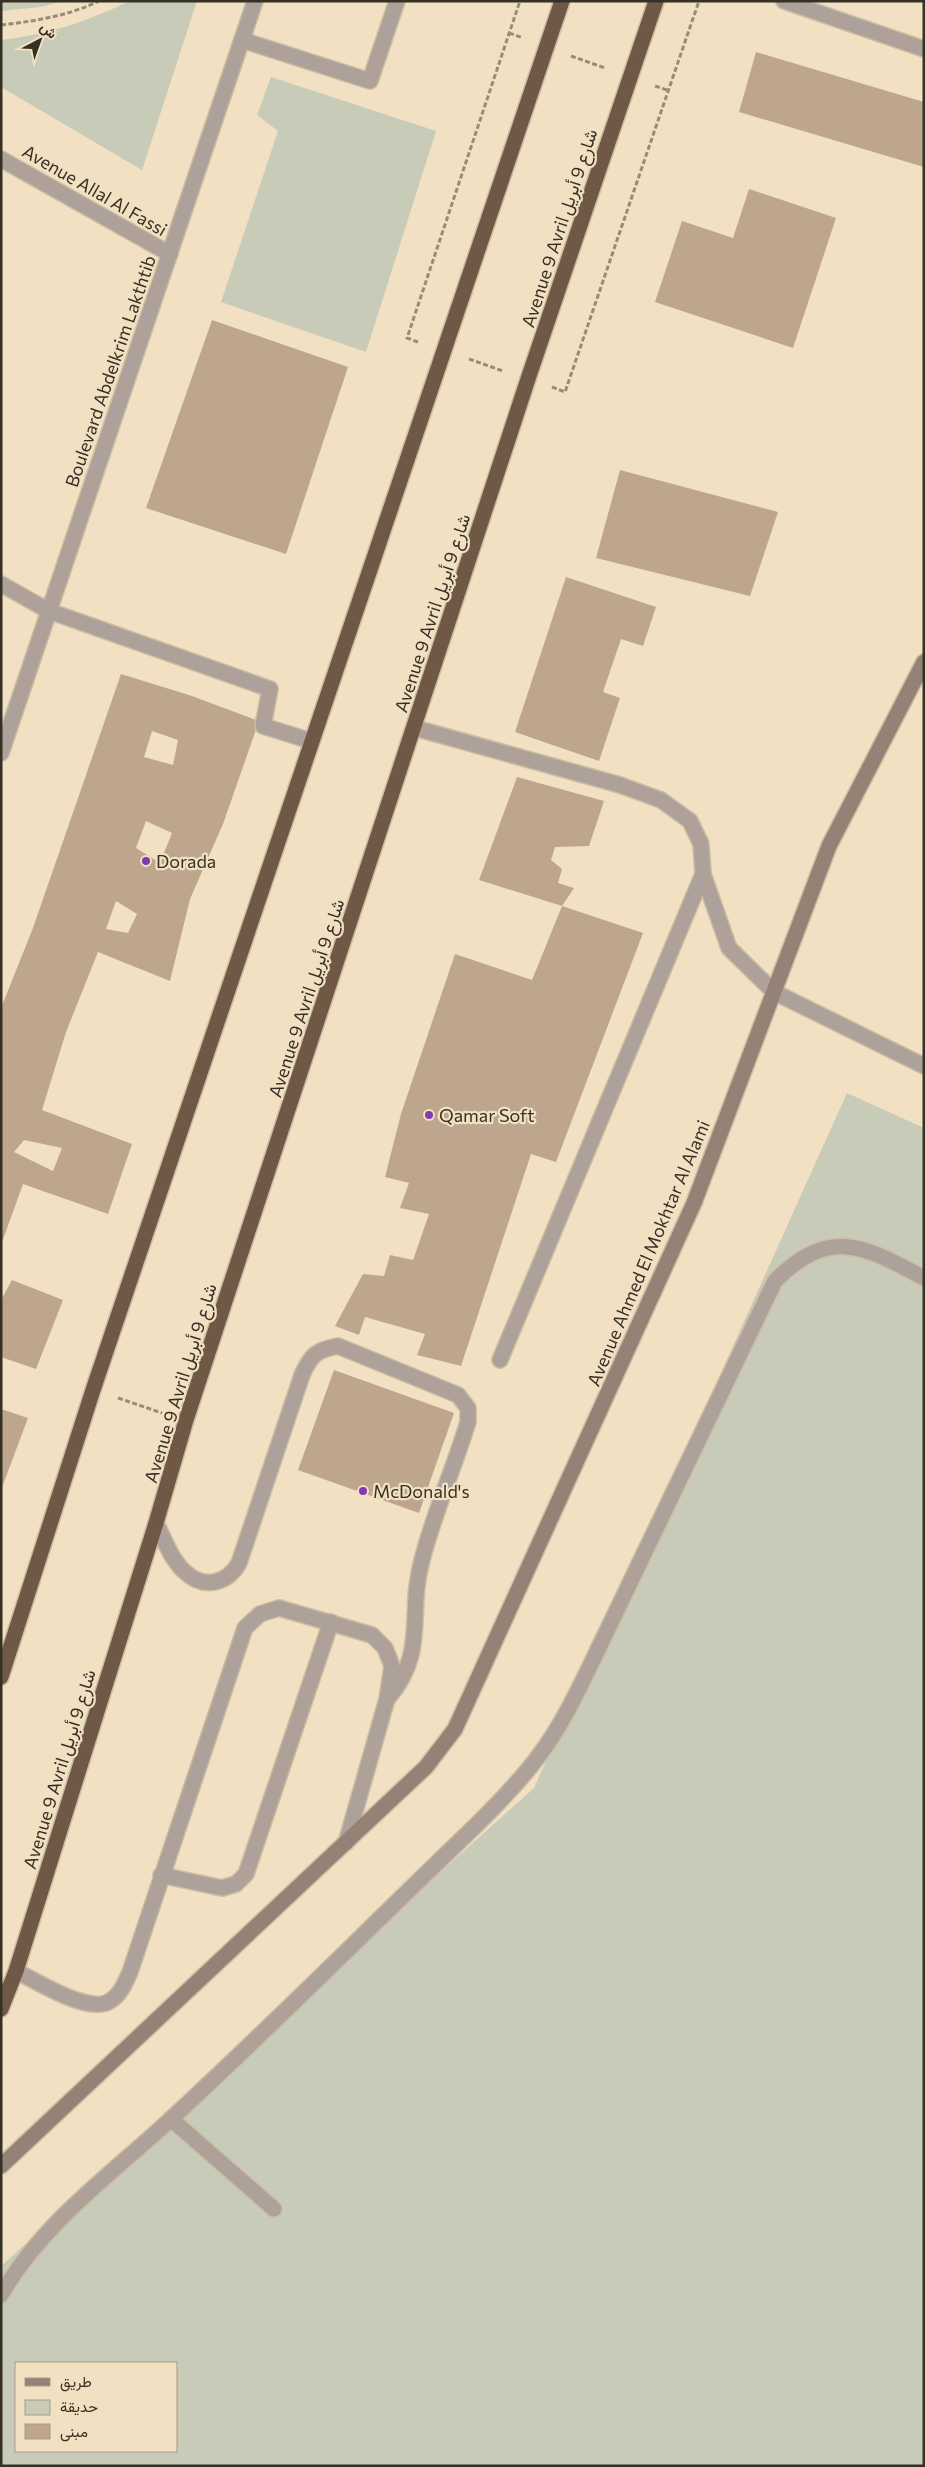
<svg xmlns="http://www.w3.org/2000/svg" width="925" height="2467" font-family="Commissioner,Vazirmatn,sans-serif">
	<rect width="100%" height="100%" fill="#f1e0c2"/>
	<g fill="#c8cbb8" fill-rule="evenodd">
		<polygon points="1,1 63,1 41,7 1,11"/>
		<path d="M130,1H197L142,170L1,87V40C50,34 85,22 130,1Z"/>
		<polygon points="271,77 436,131 366,352 221,302 278,131 257,115"/>
		<path d="M847,1093L924,1128V2466H1V2266L534,1788ZM16,2363H176V2451H16Z"/>
	</g>
	<g fill="#bea68e" fill-rule="evenodd">
		<polygon points="756,52 924,102 924,167 739,112"/>
		<polygon points="749,189 836,218 793,348 655,302 682,221 733,238"/>
		<polygon points="212,320 348,367 286,554 146,508"/>
		<polygon points="620,470 778,512 750,596 596,558"/>
		<polygon points="566,577 656,607 643,646 621,639 603,692 620,698 599,761 515,732"/>
		<path d="M121,674L192,696L259,721L223,824L190,899L170,981L98,952L66,1032L42,1110L132,1144L108,1214L23,1184L1,1245V1008L33,928ZM152,731L178,740L173,765L144,757ZM146,821L172,833L160,863L136,848ZM116,901L137,914L128,933L106,929ZM24,1140L62,1148L53,1171L14,1152Z"/>
		<polygon points="517,777 604,801 589,846 555,847 551,860 562,869 558,883 574,888 562,906 479,880"/>
		<polygon points="562,906 643,933 556,1162 531,1154 461,1366 417,1355 425,1334 365,1317 359,1335 335,1326 363,1274 384,1276 390,1255 413,1260 429,1214 400,1208 409,1183 385,1177 401,1114 455,954 532,980"/>
		<polygon points="12,1280 63,1300 36,1369 1,1357 1,1300"/>
		<polygon points="334,1370 454,1413 419,1513 298,1470"/>
		<polygon points="1,1409 28,1418 1,1490"/>
	</g>
	<g fill="none" stroke-linecap="round" stroke-linejoin="round">
		<g stroke="#ccbda3" stroke-width="18">
			<g id="lane">
				<polyline points="784,1 924,49"/>
				<polyline points="242,40 370,81 397,1"/>
				<polyline points="49,611 270,689 263,726 311,741"/>
				<polyline points="500,1360 703,874"/>
				<path d="M156,1523C164,1539 171,1559 184,1571C203,1590 227,1584 239,1563L302,1375C311,1355 316,1350 338,1346L458,1395L468,1408V1422C454,1468 434,1513 422,1560C407,1614 428,1652 388,1698"/>
				<polyline points="161,1875 222,1888 236,1884 246,1874 331,1622"/>
				<path d="M16,1971C36,1981 90,2015 110,2001C121,1994 125,1983 130,1972L245,1628L260,1614L279,1608L372,1635L385,1648L392,1666L387,1699L346,1843"/>
				<polyline points="171,2119 274,2209"/>
				<path d="M1,2295C42,2223 112,2174 171,2119C271,2027 367,1930 465,1836C491,1811 516,1786 538,1757C561,1727 577,1693 593,1660L775,1281C830,1226 864,1246 924,1278"/>
			</g>
		</g>
		<g stroke="#ccbda3" stroke-width="18">
			<g id="street">
				<polyline points="1,159 170,254"/>
				<polyline points="1,584 49,611"/>
				<polyline points="415,728 620,785 661,800 690,821 701,844 703,874 729,948 774,992 924,1066"/>
				<polyline points="1,753 255,1"/>
			</g>
		</g>
		<g stroke="#ccbda3" stroke-width="18">
			<polyline id="secondary" points="1,2166 426,1767 455,1729 694,1203 829,846 924,662"/>
		</g>
		<g stroke="#ccbda3" stroke-width="18">
			<g id="highway">
				<polyline points="1,1677 93,1390 562,1"/>
				<polyline points="1,2009 16,1971 156,1523 186,1420 528,379 656,1"/>
			</g>
		</g>
		<g stroke="#988c77" stroke-width="3" stroke-dasharray="5 2.5" stroke-linecap="butt">
			<path d="M1,25C35,21 68,16 99,1"/>
			<polyline points="509,33 523,38"/>
			<polyline points="571,56 605,68"/>
			<polyline points="655,86 667,90"/>
			<polyline points="418,342 407,338 520,1"/>
			<polyline points="469,359 503,371"/>
			<polyline points="552,387 565,392 699,1"/>
			<polyline points="118,1398 162,1413"/>
		</g>
		<use href="#lane" stroke="#ada199" stroke-width="15"/>
		<use href="#street" stroke="#ada199" stroke-width="15"/>
		<use href="#secondary" stroke="#948276" stroke-width="15"/>
		<use href="#highway" stroke="#705847" stroke-width="15"/>
	</g>
	<g fill="#823aad" stroke="#f1e0c2" stroke-width="2">
		<circle cx="146" cy="861" r="5"/>
		<circle cx="429" cy="1115" r="5"/>
		<circle cx="363" cy="1491" r="5"/>
	</g>
	<g text-anchor="middle" dominant-baseline="central" stroke-width="4.5" stroke-linejoin="round" paint-order="stroke">
		<g font-size="18" fill="#373025" stroke="#f1e0c2">
			<text transform="translate(95 190) rotate(30)">Avenue Allal Al Fassi</text>
			<text transform="translate(559 228) rotate(-72)">Avenue 9 Avril شارع 9 أبريل</text>
			<text transform="translate(110 371) rotate(-71)">Boulevard Abdelkrim Lakthtib</text>
			<text transform="translate(432 613) rotate(-72)">Avenue 9 Avril شارع 9 أبريل</text>
			<text transform="translate(306 998) rotate(-72)">Avenue 9 Avril شارع 9 أبريل</text>
			<text transform="translate(648 1253) rotate(-67)">Avenue Ahmed El Mokhtar Al Alami</text>
			<text transform="translate(180 1383) rotate(-73)">Avenue 9 Avril شارع 9 أبريل</text>
			<text transform="translate(59 1769) rotate(-73)">Avenue 9 Avril شارع 9 أبريل</text>
		</g>
		<g font-size="18" fill="#373025" stroke="#f1e0c2" text-anchor="start">
			<text x="156" y="861">Dorada</text>
			<text x="439" y="1115">Qamar Soft</text>
			<text x="373" y="1491">McDonald's</text>
		</g>
	</g>
	<rect width="925" height="2467" fill="none" stroke="#373025" stroke-width="5"/>
	<rect x="15" y="2362" width="162" height="90" fill="#f1e0c2" stroke="#a79a83"/>
	<rect x="25" y="2378" width="25" height="8" fill="#948276" stroke="#a79a83"/>
	<text x="60" y="2387" font-size="15" fill="#373025">طريق</text>
	<rect x="25" y="2400" width="25" height="15" fill="#c8cbb8" stroke="#a79a83"/>
	<text x="60" y="2412" font-size="15" fill="#373025">حديقة</text>
	<rect x="25" y="2424" width="25" height="15" fill="#bea68e" stroke="#a79a83"/>
	<text x="60" y="2437" font-size="15" fill="#373025">مبنى</text>
	<g transform="translate(40 40) rotate(41)" stroke="#f1e0c2" stroke-width="4" paint-order="stroke">
	<path d="M0-4L9 19L0 12L-9 19Z" fill="#373025"/>
	<text y="-8" font-size="14" font-weight="bold" text-anchor="middle" fill="#373025">ش</text>
	</g>
</svg>
